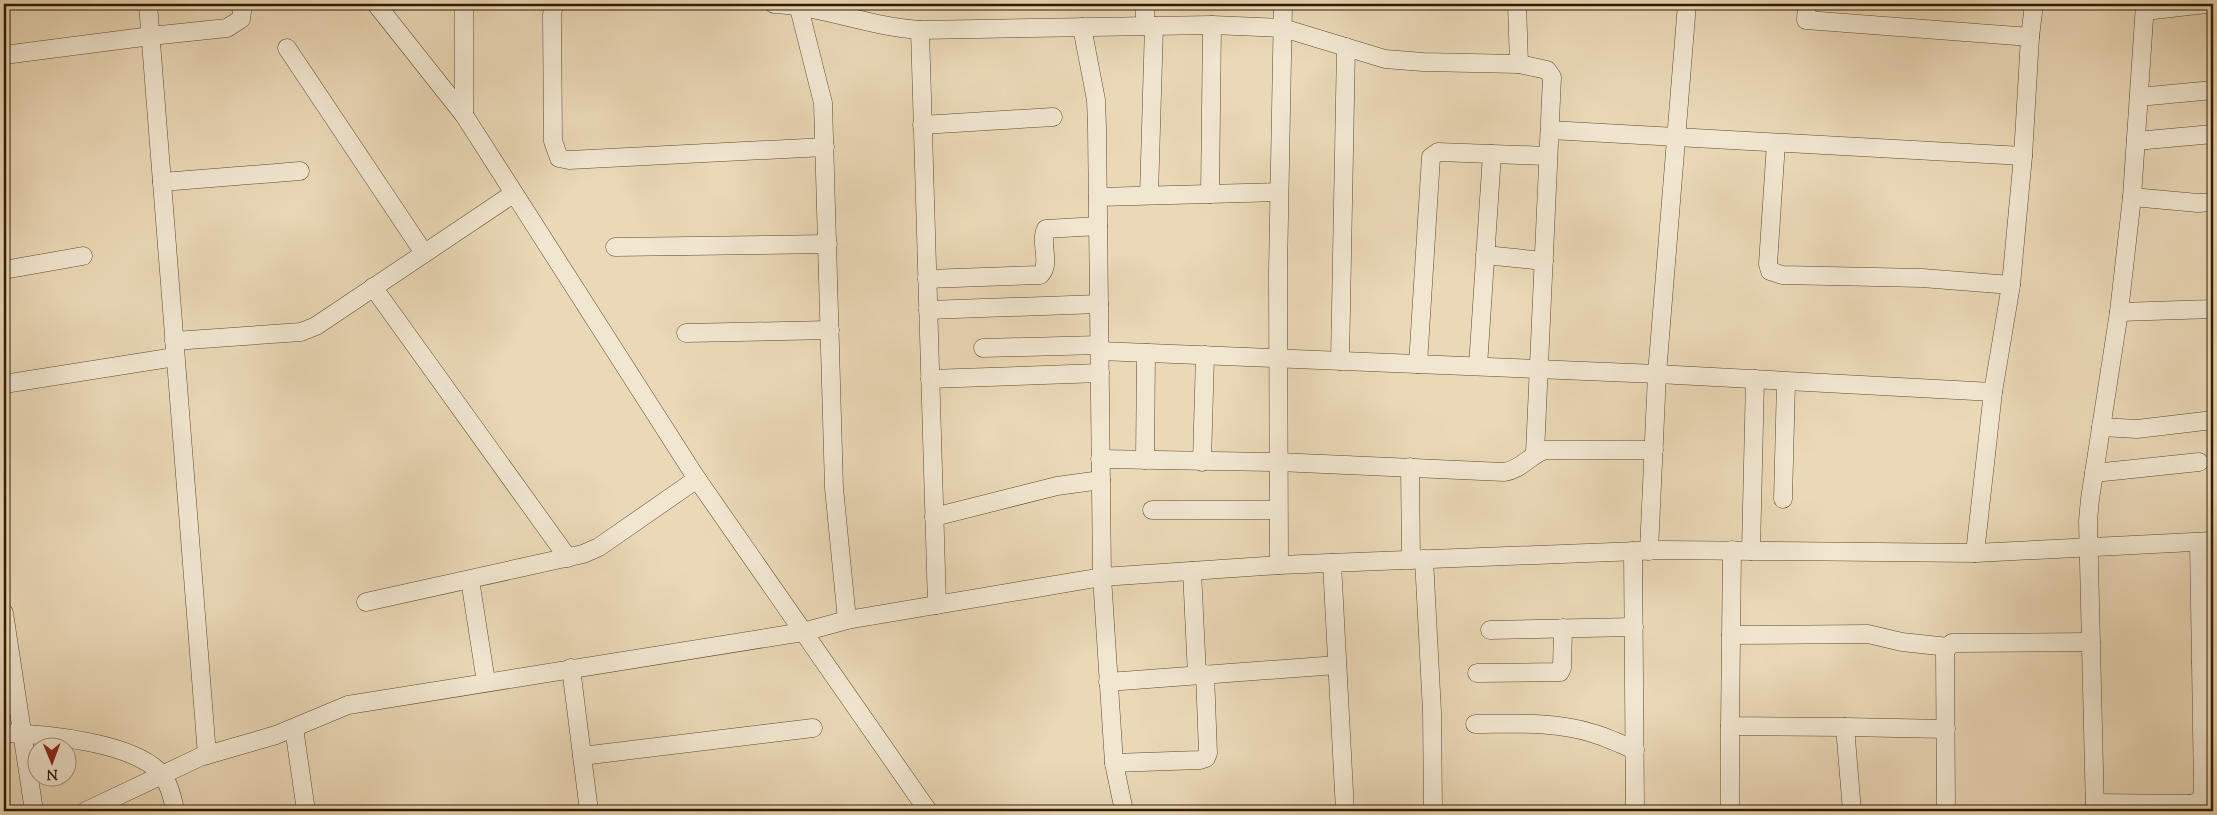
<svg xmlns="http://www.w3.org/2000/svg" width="2217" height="815" font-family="'Sorts Mill Goudy',serif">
	<rect width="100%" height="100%" fill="#ead8b6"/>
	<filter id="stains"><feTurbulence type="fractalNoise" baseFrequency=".004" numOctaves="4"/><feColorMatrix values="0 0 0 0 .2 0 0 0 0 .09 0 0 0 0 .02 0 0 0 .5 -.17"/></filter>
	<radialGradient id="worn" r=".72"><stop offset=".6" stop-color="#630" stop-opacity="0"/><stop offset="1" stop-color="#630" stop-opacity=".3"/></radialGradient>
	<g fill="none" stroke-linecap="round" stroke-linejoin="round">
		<g stroke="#5e4b2e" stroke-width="19">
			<g id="minor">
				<polyline points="148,4 207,755"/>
				<polyline points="376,4 464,115 697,479 928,811"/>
				<polyline points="554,4 552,15 553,141 559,158 569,160 825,147"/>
				<path d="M774,4C823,6 870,27 920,30L1212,25L1283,28L1385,59L1423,62L1519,64L1547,70L1552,77L1535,453"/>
				<polyline points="798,4 823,103 834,488 847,620"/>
				<polyline points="1517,4 1519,64"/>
				<polyline points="1807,4 1806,20 2030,37 2023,156 2011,285 1993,392 1975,553"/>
				<polyline points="2145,4 2132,197 2119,312 2213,309"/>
				<polyline points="2145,11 2206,4"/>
				<polyline points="1145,26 1145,4"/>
				<polyline points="1082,27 1096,100 1097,127 1102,577 1114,763 1124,811"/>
				<polyline points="920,30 937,605"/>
				<polyline points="2030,37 2034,4"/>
				<polyline points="287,48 424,253"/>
				<polyline points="4,55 151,36 227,28 241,19 243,4"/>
				<polyline points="2139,97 2213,90"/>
				<polyline points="464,115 464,4"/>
				<polyline points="922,125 1053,117"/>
				<polyline points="1550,130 2023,156"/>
				<polyline points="2136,141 2213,134"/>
				<polyline points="1776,143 1768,264 1770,271 1782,275 1922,278 2011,285"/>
				<polyline points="162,182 300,171"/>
				<polyline points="1210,194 1212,25"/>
				<polyline points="1149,195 1154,26"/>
				<polyline points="1098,197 1279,192"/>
				<polyline points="2132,197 2198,203 2213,202"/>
				<polyline points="615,247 828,244"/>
				<polyline points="1485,255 1544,261"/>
				<polyline points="4,270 83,256"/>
				<path d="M927,279L1040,275C1052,264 1039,243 1046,229L1098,226"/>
				<polyline points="373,287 568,558"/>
				<polyline points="928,310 1099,304"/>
				<polyline points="686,333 830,330"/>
				<polyline points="174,341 301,332 316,326 513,194"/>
				<polyline points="983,348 1099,345"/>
				<polyline points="1100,351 1657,374 1993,392"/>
				<polyline points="1340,361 1346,47"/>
				<polyline points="1418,364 1431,157 1438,152 1548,156"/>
				<polyline points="1478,366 1492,154"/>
				<polyline points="930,379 1100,373"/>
				<polyline points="4,384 175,357"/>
				<polyline points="2101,427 2137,429 2213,420"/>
				<path d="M1100,459L1278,462L1504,472C1521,470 1530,455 1545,450H1654"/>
				<polyline points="1145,460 1146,353"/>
				<polyline points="1202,462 1205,355"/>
				<polyline points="1410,467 1411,560"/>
				<polyline points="2094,473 2199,462"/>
				<polyline points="1783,499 1786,382"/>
				<polyline points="1152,510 1278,510"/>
				<polyline points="934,517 1057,486 1101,480"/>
				<polyline points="2199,542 2201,663 2213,662"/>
				<polyline points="1732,550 1730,726 1845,727 1852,811"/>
				<polyline points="1633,551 1635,811"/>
				<polyline points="1649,551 1657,374 1687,4"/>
				<polyline points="1751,551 1755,379"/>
				<polyline points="1424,559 1432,712 1433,811"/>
				<polyline points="1332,563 1345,811"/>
				<polyline points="1279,565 1278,271 1283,4"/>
				<polyline points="1192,571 1197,675"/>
				<polyline points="470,580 486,682"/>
				<polyline points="366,602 583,554 599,547 697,479"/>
				<polyline points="4,613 34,811"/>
				<polyline points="1490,630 1634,627"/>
				<polyline points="1731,635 1868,634 1902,642 1948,647"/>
				<polyline points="571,668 589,811"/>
				<polyline points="1477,673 1560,672 1562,668 1563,628"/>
				<polyline points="1108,682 1337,665"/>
				<path d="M1475,724C1513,724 1554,721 1592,733C1606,737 1621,744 1635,750"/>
				<polyline points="1845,727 1946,729"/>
				<polyline points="294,728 306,811"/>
				<path d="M4,733C44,734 136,742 162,775C170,785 173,799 175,811"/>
				<polyline points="582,756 813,728"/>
				<polyline points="1114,763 1200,760 1206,758 1208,753 1205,674"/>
				<path d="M2095,803L2188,804C2198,803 2201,801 2203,792L2201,663"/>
				<polyline points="86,811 200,757 276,735 348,705 803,632 847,620 1102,577 1279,565 1663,550 1975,553 2213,541"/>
				<polyline points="1730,811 1730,726"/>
				<polyline points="1946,811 1945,651 1952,643 2091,642"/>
				<polyline points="2095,811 2088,521 2090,499 2119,312"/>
			</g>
		</g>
		<use href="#minor" stroke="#f1e6d0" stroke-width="18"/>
	</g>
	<rect width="2217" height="815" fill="none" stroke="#ead8b6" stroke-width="20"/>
	<rect x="5" y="5" width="2207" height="805" fill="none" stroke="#2f1c01" stroke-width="2.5"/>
	<rect x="10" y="10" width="2197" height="795" fill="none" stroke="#2f1c01"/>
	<g transform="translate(52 762) rotate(179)"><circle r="24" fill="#f1e6d0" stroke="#a3957d"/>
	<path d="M0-4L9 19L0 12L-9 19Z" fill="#8f2418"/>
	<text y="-8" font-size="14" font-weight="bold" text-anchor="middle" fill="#2f1c01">N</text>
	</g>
	<rect width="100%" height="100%" filter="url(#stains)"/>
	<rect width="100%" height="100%" fill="url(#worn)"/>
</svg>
